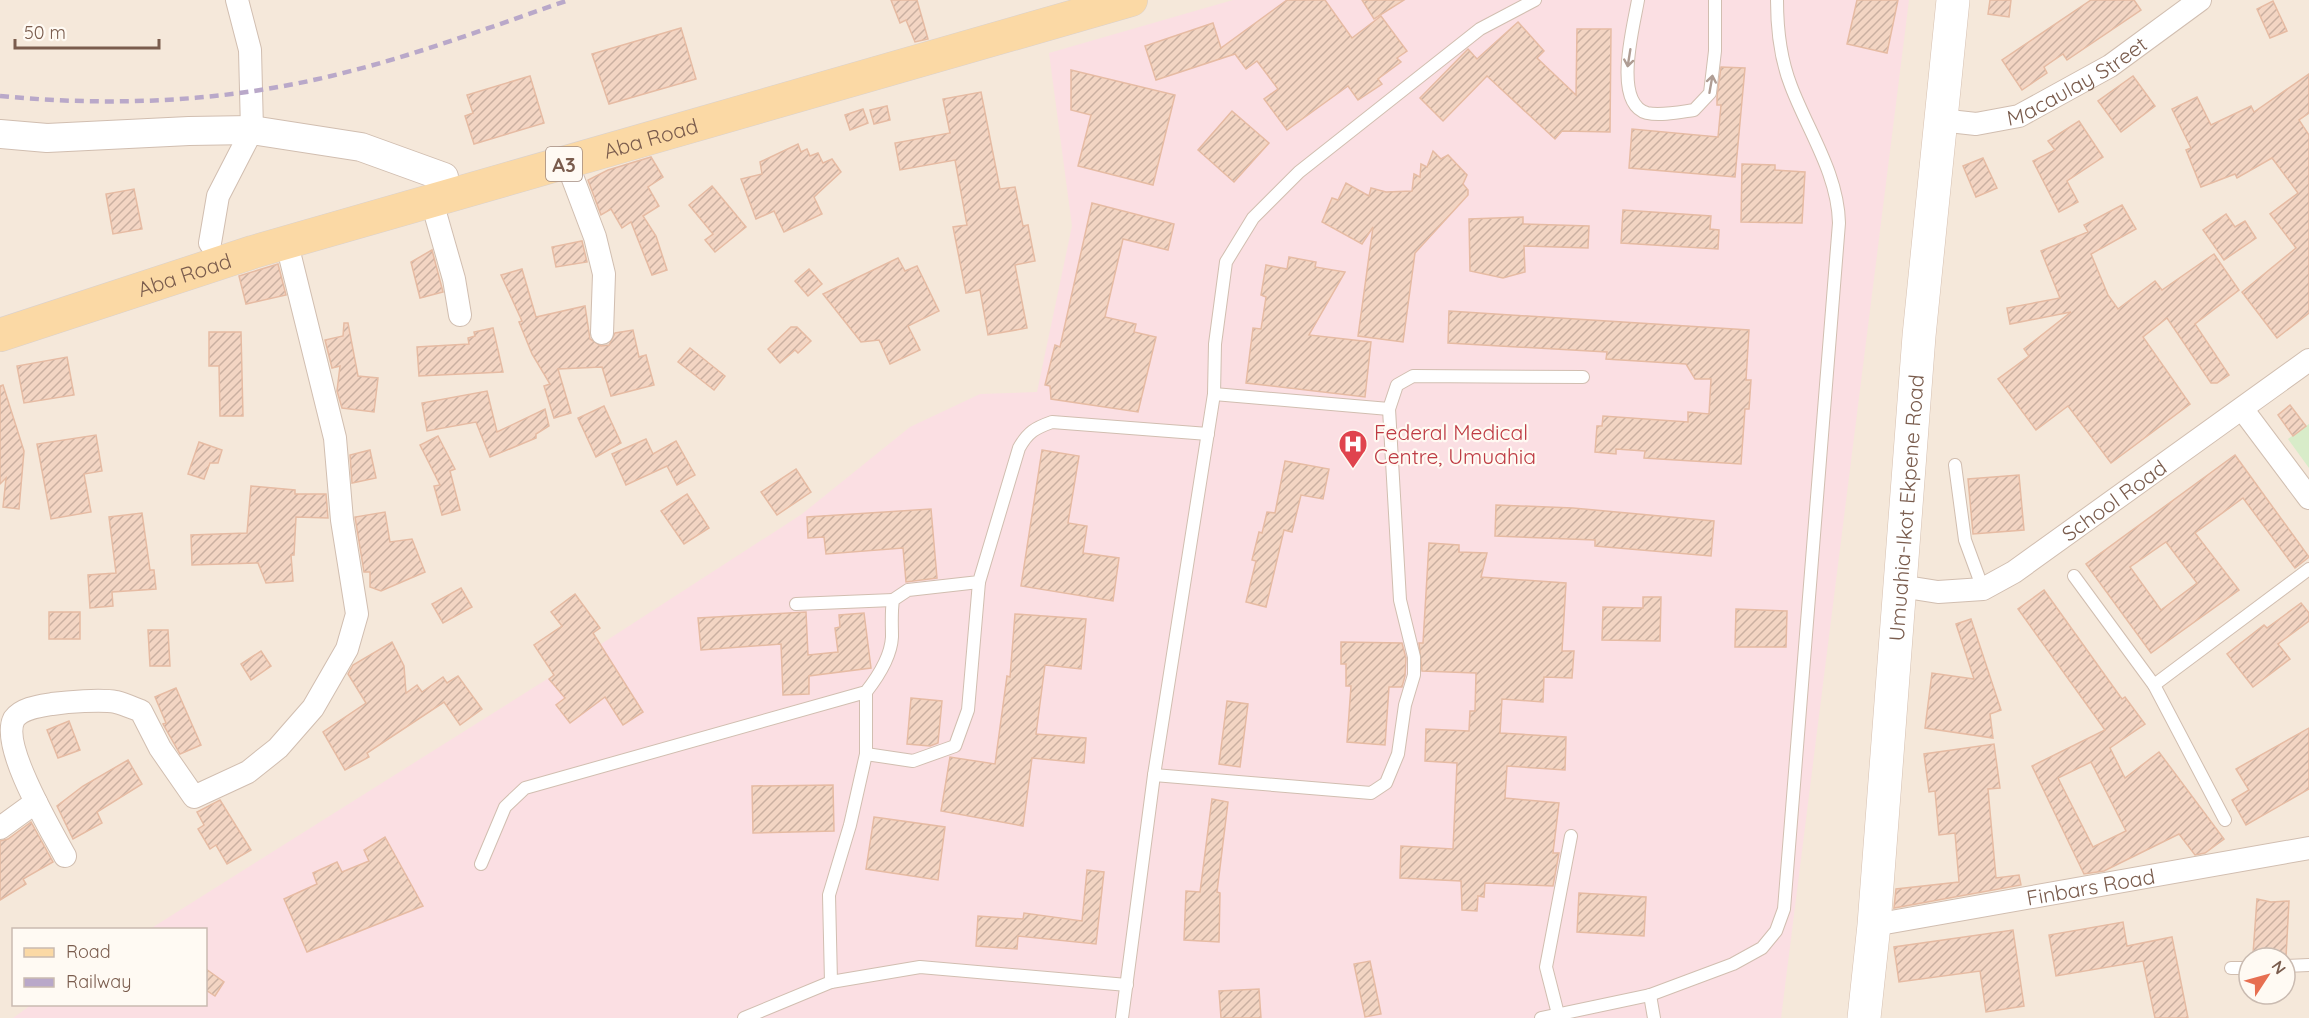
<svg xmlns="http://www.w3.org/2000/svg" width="2309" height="1018" font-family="Quicksand,sans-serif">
	<defs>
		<pattern id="building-hatch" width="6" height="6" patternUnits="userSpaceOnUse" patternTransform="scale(1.5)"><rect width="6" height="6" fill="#f3d5c3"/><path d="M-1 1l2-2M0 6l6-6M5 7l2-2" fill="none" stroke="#cab0a1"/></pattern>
	</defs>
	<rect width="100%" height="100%" fill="#fdf6ec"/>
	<path fill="#f5e8da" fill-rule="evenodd" d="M0,0H2309V1018H0ZM14,930H206V1004H14ZM2249,958H2285V994H2249Z"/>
	<polygon fill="#fbdfe3" points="1233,0 1909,0 1781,1018 13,1018 31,1005 206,1004 206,930 150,929 544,681 802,514 910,427 980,394 1037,392 1072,226 1049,53"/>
	<polygon fill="#d8ecc9" points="2309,424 2309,468 2288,439"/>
	<g fill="url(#building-hatch)" stroke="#e6bba3" stroke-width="1.5" fill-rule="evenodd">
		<polygon points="891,0 917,0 928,39 915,42 906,20 900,23"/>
		<polygon points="1287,0 1325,0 1352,38 1381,16 1407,51 1397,58 1401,62 1378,79 1382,84 1358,100 1348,86 1287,130 1264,99 1278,89 1257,61 1246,69 1235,54 1156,80 1145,46 1213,23 1221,48"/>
		<polygon points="1362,0 1404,0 1374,19"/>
		<polygon points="1857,0 1898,0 1887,53 1847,44"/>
		<polygon points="1990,0 2011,0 2009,17 1988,14"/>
		<polygon points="2091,0 2134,0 2141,10 2067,60 2063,54 2044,67 2047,73 2022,90 2002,60"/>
		<polygon points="2273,1 2287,31 2270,38 2257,9"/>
		<polygon points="1518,22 1544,51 1537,58 1576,95 1577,29 1611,29 1610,132 1562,131 1555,139 1487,76 1443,121 1420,98 1468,49 1477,59"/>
		<polygon points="681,28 696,79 609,104 592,54"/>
		<polygon points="1721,67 1745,68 1735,177 1629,168 1632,129 1718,137 1721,105 1717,105 1717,97"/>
		<polygon points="1071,70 1175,95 1153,185 1078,166 1091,115 1071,110"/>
		<polygon points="2309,74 2309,113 2299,120 2309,135 2309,313 2277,338 2242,292 2296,248 2270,214 2298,193 2272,158 2237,178 2235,174 2201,187 2186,150 2191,148 2172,109 2197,97 2211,125 2251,106 2254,112"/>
		<polygon points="530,76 544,123 474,144 465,116 473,113 467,95"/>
		<polygon points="2133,76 2155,106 2121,132 2098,101"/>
		<polygon points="981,92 1000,189 1015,187 1023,226 1028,225 1035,261 1015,265 1027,328 988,335 980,290 966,293 953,227 967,225 955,160 900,170 895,143 950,133 943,99"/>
		<polygon points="887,106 890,120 874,124 870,110"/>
		<polygon points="863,109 868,123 850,130 845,115"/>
		<polygon points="1232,111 1269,143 1234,182 1198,150"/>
		<polygon points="2079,121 2103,157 2067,181 2078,202 2059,212 2033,161 2055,150 2048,141"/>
		<polygon points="798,144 801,152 807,149 810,156 818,153 823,163 832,159 841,172 814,197 822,214 784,232 774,211 756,219 741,179 762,174 760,162"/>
		<polygon points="1433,151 1441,159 1448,155 1467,175 1463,184 1468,190 1468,195 1415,253 1403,342 1358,336 1373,227 1362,244 1322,222 1332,198 1338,200 1346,183 1369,196 1371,188 1386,192 1412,191 1414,174 1420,177 1421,164 1427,167"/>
		<polygon points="651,157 663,177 648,187 659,206 643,216 656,236 667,270 652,275 631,222 622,228 611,209 601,215 588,180 608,170"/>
		<polygon points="1983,158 1997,188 1976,197 1963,166"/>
		<polygon points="1742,164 1775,165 1775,170 1805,172 1802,223 1741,222"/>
		<polygon points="712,186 746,227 715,252 705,240 713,234 689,205"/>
		<polygon points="134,189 142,229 113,234 106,194"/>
		<polygon points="1092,203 1174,224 1168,250 1123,239 1105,317 1136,324 1134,332 1156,337 1138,412 1051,399 1050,386 1045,385 1055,345 1060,347"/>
		<polygon points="2122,205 2136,229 2091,254 2108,295 2118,309 2155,281 2162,290 2214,254 2239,290 2195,324 2229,375 2217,383 2211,383 2167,318 2143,337 2190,404 2111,463 2068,406 2036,430 1998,379 2029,356 2024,349 2071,312 2010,324 2007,308 2060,298 2041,251 2088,232 2084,225"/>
		<polygon points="1623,210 1711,216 1710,229 1719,230 1718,249 1621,243"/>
		<polygon points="2226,214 2235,227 2245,221 2256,238 2224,260 2203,230"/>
		<polygon points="1523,217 1523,224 1589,226 1588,248 1524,246 1525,272 1503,278 1470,271 1469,219"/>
		<polygon points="582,241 587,262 556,267 552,247"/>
		<polygon points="432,250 443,292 420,298 411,262"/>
		<polygon points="1289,257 1316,262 1315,267 1345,272 1309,335 1371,342 1365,397 1246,383 1253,328 1261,329 1266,297 1261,295 1266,265 1287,269"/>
		<polygon points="898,258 905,271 917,266 939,311 908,326 920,350 890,364 879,340 861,342 823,294"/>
		<polygon points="278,264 286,295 246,304 239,276"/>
		<polygon points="522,269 536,317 585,306 590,339 601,346 609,345 615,333 633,330 639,357 646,355 654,385 611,396 602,367 558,369 571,413 554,418 544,386 550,384 532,354 519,322 522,321 501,275"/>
		<polygon points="809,269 822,284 808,296 795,281"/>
		<polygon points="1449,311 1749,330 1746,380 1751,380 1749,409 1745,409 1741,464 1644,458 1645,451 1616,449 1616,454 1595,452 1597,426 1602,426 1603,416 1688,422 1688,412 1709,414 1711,379 1695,379 1686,364 1606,359 1607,352 1448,343"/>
		<polygon points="344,323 348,323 358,376 378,378 374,412 342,408 337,391 340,366 332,368 325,340 343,336"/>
		<polygon points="791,327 797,327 811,341 798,353 795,350 780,363 768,349"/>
		<polygon points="493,328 503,372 419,376 417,347 469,344 468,338 475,336 474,332"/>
		<polygon points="209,332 241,332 243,416 220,416 219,366 209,366"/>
		<polygon points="690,348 725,376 714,390 678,362"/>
		<polygon points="67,357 74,395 24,403 17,366"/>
		<polygon points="3,385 24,451 19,509 3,507 6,478 0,484 0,386"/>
		<polygon points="487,391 497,432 545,409 549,426 536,434 536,438 490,457 476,422 427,431 422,403"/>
		<polygon points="2290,405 2306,426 2293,436 2278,415"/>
		<polygon points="604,406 621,443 596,457 578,418"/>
		<polygon points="96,435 102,471 84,474 91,512 51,519 37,444"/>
		<polygon points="438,436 455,469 450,471 460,510 442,515 434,486 440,485 420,445"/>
		<polygon points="646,439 653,454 676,441 695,475 677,485 667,466 626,485 612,454"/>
		<polygon points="199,442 222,450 218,463 210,463 204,479 188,474"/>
		<polygon points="370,450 376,478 352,483 350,455"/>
		<polygon points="1042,450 1079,456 1068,523 1087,526 1083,553 1119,558 1113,601 1021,586"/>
		<path d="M2235,455L2309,557L2295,568L2243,498L2195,533L2239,590L2151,653L2086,564ZM2166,542L2197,583L2161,610L2130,567Z"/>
		<polygon points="1285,461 1329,469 1323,499 1301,495 1292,532 1284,530 1266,607 1246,602 1256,561 1252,560 1259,532 1262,533 1267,512 1275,513"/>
		<polygon points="796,469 811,492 777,515 761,492"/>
		<polygon points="2019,475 2024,530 1973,534 1968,479"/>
		<polygon points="251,486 295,490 295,494 326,494 328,518 296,517 294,555 291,555 293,581 266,583 258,563 192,565 191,535 247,533"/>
		<polygon points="687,494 709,528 684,544 661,511"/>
		<polygon points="1496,505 1573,508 1714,521 1711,556 1595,546 1595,540 1495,536"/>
		<polygon points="931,509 937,578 906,582 903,548 826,554 824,537 808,538 807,517"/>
		<polygon points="385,512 390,542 412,539 425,572 381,591 370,587 370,572 364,572 355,517"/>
		<polygon points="142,513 150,570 154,570 156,589 112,592 113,606 90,608 88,575 116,573 109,517"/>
		<polygon points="1429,543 1459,545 1459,552 1487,553 1481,577 1566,583 1562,651 1574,651 1572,678 1544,677 1543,702 1502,699 1500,733 1566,737 1565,770 1507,766 1505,798 1559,803 1553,853 1559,853 1553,886 1485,883 1484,897 1478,896 1477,911 1462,910 1461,881 1400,878 1401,846 1453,849 1457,763 1425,761 1426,729 1469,731 1470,711 1475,711 1476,673 1422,671 1419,643 1423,643"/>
		<polygon points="461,588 472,607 443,623 432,604"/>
		<path d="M2044,590L2122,699L2125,697L2145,724L2110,748L2125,778L2159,752L2224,839L2205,853L2195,855L2179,834L2104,871L2084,874L2032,766L2105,730L2018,609ZM2091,762L2126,831L2093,847L2058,778Z"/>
		<polygon points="575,594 600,628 593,633 643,712 623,725 605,697 570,723 556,705 565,698 549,679 554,675 534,645 562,626 551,612"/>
		<polygon points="1643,597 1661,597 1660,641 1602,640 1603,607 1643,608"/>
		<polygon points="2301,603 2309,613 2309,621 2278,644 2290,659 2253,687 2227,654 2264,625 2267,628"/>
		<polygon points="1736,609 1787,611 1786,647 1735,647"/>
		<rect x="49" y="612" width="31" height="27"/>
		<polygon points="806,612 808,655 838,652 835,628 840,627 839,615 864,613 871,668 809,676 809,694 783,695 781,644 701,650 698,618"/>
		<polygon points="1015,614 1086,619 1081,669 1045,665 1036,734 1086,738 1084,763 1032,758 1023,826 941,811 950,757 995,764 1007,676 1010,677"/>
		<polygon points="1971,619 2001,710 1990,714 1993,738 1925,728 1932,673 1974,679 1956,624"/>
		<polygon points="148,630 168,630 170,666 150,666"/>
		<polygon points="392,642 404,666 406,693 417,685 422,692 443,677 447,683 458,676 482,709 460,725 444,702 367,753 369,757 345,770 323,732 366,703 348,674 353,665"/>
		<polygon points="1341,642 1402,643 1406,658 1405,676 1402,687 1389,687 1385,745 1347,742 1351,686 1346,686 1346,664 1341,664"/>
		<polygon points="261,651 271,666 251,680 241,664"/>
		<polygon points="176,688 201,745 180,754 163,724 166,723 155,697"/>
		<polygon points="911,698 942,701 938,743 930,746 907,744"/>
		<polygon points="1227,701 1248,704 1240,767 1219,764"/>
		<polygon points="69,721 80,750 58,758 47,730"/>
		<polygon points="2309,728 2309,789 2246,825 2232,800 2249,790 2236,769"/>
		<polygon points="1994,744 2000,788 1988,789 1996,878 2019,875 2021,885 1894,908 1896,889 1959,882 1955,833 1939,835 1935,791 1929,792 1924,754"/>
		<polygon points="128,760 142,784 97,812 102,823 73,839 57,806 83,786"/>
		<polygon points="833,785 834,831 753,833 752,786"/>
		<polygon points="1212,799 1228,802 1217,892 1220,893 1219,942 1184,940 1186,891 1200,892"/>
		<polygon points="220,800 251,850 227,864 216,845 210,849 198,829 204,825 197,812"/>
		<polygon points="874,817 945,827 938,880 866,869"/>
		<polygon points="31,822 53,862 23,879 26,884 0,900 0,841 8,839"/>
		<polygon points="385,837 423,906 307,952 284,899 317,884 313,873 337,862 342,872 369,861 364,850"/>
		<polygon points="1087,870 1104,872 1096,944 1018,936 1017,949 976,946 978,916 1023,919 1024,913 1082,921"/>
		<polygon points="1579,893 1646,897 1644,936 1577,932"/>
		<polygon points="2257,899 2271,902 2289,901 2286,957 2253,954"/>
		<polygon points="2123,922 2127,946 2172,937 2188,1018 2155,1018 2143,961 2056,976 2049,935"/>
		<polygon points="2013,930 2024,1006 1986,1012 1980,971 1899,982 1894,947"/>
		<polygon points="1370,961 1381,1014 1365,1017 1354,964"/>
		<polygon points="206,969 224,982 215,996 206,990"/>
		<polygon points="1259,989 1261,1018 1221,1018 1219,991"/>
	</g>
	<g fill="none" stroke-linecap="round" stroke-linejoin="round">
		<g stroke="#d1beb0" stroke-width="14">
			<g id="service">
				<path d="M1638,0C1634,25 1612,103 1647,113C1661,116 1680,112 1694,110L1710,93L1715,51V0"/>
				<polyline points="1214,394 1389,409"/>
				<polyline points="1955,465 1965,540 1983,589"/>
				<polyline points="2074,576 2154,685 2225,820"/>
				<polyline points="796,604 893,600"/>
				<polyline points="2154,685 2309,569"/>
				<polyline points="866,754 913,761 955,746 968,710 979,582"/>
				<polyline points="1154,775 1371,793 1386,783 1398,754 1405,705 1414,675 1414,657 1400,600 1389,409 1397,385 1413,376 1583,377"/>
				<path d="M481,864L505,807L525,788L866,692C877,678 891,656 892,637C892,624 891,613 893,600L908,590L979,582L1019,448C1028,432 1035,428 1052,422L1208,434"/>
				<polyline points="2285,966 2309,965"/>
				<polyline points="2231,968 2249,968"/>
				<polyline points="831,982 829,895 850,825 866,754 866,692"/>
				<polyline points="1650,995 1654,1018"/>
				<polyline points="1558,1014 1546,967 1571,836"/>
				<polyline points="744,1018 831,982 920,967 1127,985"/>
				<polyline points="1122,1018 1154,775 1214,394 1215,344 1226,262 1253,218 1299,172 1480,29 1535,0"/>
				<path d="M1541,1018L1650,995L1733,964L1762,948L1776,931L1784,909L1839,223C1838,174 1808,131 1791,86C1780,58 1777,30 1777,0"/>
			</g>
		</g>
		<g stroke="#d1beb0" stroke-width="24">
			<g id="minor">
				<path id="s1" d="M1940,120L1976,124L2019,116L2110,66L2200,0"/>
				<polyline points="567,163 595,237 604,274 602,333"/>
				<polyline points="432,202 454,279 460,315"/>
				<polyline points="210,243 218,196 252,130 250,50 237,0"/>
				<polyline points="2243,410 2309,498"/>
				<path id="s2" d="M1900,586L1938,592L1983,589L2014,572L2309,360"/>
				<polyline points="0,828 36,802"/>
				<path d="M65,856C51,830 0,746 14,719C22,708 40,706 52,704C67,702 101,699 116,702C124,704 133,708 141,711L160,748L194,797L248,772L278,748L313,708L347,649L357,614L342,520L335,438L287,244"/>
				<path id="s3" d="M1874,925L2309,848"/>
			</g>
		</g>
		<g stroke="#d1beb0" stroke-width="30">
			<polyline id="tertiary" points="0,134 47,138 189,131 252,130 361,147 444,177"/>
		</g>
		<g stroke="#d6c0b0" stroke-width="34">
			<g id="secondary">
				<path id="s4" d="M1864,1018L1874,925L1919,336L1953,0"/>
			</g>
		</g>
		<g stroke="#dad1cd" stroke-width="34">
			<g id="primary">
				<path id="s5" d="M0,335L253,252L1131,0"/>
			</g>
		</g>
		<use href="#service" stroke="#fff" stroke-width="12"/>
		<use href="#minor" stroke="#fff" stroke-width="22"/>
		<use href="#tertiary" stroke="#fff" stroke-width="28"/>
		<use href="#secondary" stroke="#fff" stroke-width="33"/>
		<use href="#primary" stroke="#fbd9a5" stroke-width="33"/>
		<path stroke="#b9a8c9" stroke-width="4.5" stroke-dasharray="9 6" stroke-linecap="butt" d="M0,96C114,107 228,102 339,74C417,55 493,26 569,0"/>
	</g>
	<defs><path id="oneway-shaft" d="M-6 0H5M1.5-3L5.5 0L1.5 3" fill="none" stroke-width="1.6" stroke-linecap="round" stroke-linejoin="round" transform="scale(1.5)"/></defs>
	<g stroke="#af9d94">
		<use href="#oneway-shaft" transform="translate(1629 58) rotate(99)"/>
		<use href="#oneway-shaft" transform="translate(1711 84) rotate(-80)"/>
	</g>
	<defs>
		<g id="hospital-pin" transform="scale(1.5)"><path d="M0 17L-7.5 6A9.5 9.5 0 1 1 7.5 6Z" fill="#e0444e" stroke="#fffaf3"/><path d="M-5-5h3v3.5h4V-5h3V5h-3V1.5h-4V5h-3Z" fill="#fff"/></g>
	</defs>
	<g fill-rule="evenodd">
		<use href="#hospital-pin" x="1353" y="444"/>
	</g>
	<g text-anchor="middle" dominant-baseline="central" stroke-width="4.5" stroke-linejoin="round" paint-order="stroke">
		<rect fill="#fffaf3" stroke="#a28b7f" stroke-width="1.5" x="546" y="147" width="36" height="34" rx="4.5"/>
		<g font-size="20" font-weight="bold" fill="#7a5c4d">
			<text x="564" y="164">A3</text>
		</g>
		<g font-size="21" fill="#7a5c4d" stroke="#fffaf3">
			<text stroke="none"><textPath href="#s1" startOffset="147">Macaulay Street</textPath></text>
			<text stroke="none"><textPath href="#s5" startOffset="680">Aba Road</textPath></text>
			<text stroke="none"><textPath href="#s5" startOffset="194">Aba Road</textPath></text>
			<text stroke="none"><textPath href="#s2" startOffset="242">School Road</textPath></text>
			<text stroke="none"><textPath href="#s4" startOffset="512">Umuahia-Ikot Ekpene Road</textPath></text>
			<text stroke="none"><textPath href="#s3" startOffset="220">Finbars Road</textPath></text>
		</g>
		<g font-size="21" fill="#be3a42" stroke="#fffaf3" text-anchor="start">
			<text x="1374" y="432">Federal Medical<tspan x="1374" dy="24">Centre, Umuahia</tspan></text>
		</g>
	</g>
	<rect x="12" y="928" width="195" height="78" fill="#fffaf3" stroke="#cabbb1" stroke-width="1.5"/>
	<rect x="24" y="948" width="30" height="9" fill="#fbd9a5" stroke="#cabbb1" stroke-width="1.5"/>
	<text x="66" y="958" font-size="18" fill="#7a5c4d">Road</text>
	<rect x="24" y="978" width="30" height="9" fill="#b9a8c9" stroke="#cabbb1" stroke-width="1.5"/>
	<text x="66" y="988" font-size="18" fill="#7a5c4d">Railway</text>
	<g transform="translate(2267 976) rotate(54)"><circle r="28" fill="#fffaf3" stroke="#cabbb1" stroke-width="1.5"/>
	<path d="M0-4.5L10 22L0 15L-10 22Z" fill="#e76f51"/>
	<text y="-9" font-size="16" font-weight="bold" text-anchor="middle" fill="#7a5c4d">N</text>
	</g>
	<path d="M15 39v9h144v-9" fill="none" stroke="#7a5c4d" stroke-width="3"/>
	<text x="24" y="39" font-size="18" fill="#7a5c4d" stroke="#fffaf3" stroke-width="4.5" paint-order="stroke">50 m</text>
</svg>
